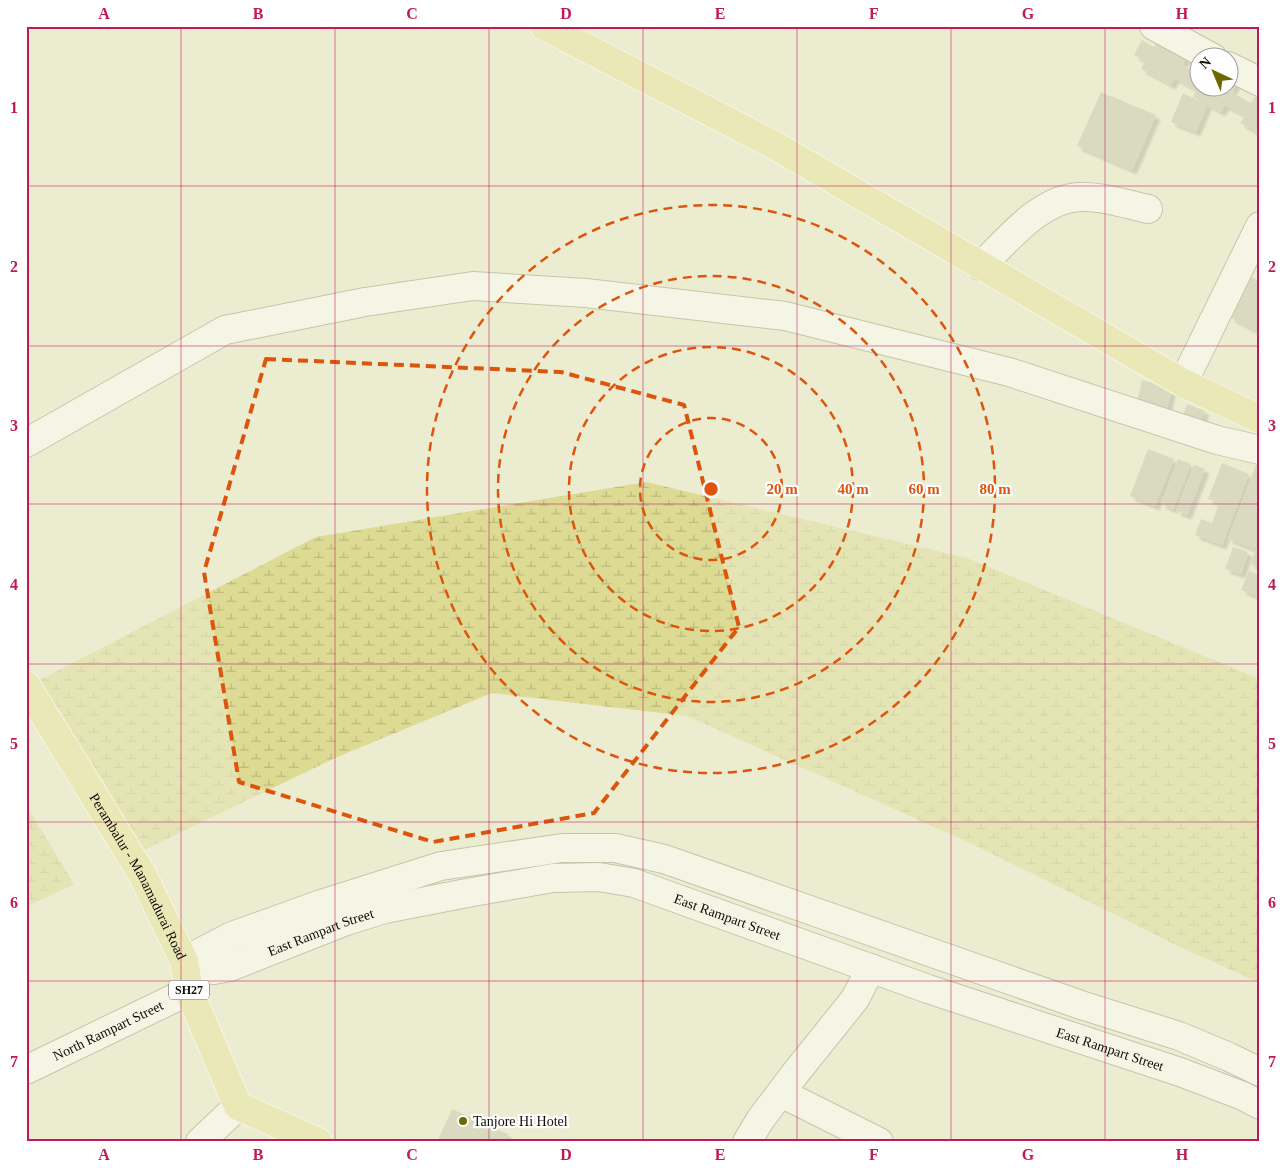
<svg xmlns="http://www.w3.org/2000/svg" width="1286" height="1168" font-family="'Times New Roman',serif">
	<defs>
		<pattern id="wetland-marsh" width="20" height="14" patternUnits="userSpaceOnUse" patternTransform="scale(1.25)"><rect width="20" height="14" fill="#dcda93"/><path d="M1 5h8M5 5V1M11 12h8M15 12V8" fill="none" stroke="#bcba7d"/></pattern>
		<filter id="shadow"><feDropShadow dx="4.5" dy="4.5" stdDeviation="1" flood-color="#0004"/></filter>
	</defs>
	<rect width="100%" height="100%" fill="#ececd1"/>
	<g fill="url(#wetland-marsh)">
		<polygon points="646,482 967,558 1260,679 1260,983 1184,949 970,843 687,716 492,693 337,757 136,854 32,684 316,537"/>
		<polygon points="26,805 74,884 26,907"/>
	</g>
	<g fill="#c4c4aa" filter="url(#shadow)">
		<polygon points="1142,40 1154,47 1158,40 1187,57 1182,65 1198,73 1198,88 1228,88 1228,80 1236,84 1231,92 1251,103 1255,96 1260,99 1260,134 1240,123 1245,116 1225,105 1221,112 1193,97 1196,90 1175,78 1171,85 1141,69 1145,61 1134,55"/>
		<polygon points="1101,92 1156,115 1132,170 1077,146"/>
		<polygon points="1183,93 1207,105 1196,132 1171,122"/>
		<polygon points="1251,277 1260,282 1260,333 1230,317"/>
		<polygon points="1142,380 1172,388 1167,409 1137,402"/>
		<polygon points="1187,404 1205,411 1198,425 1182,419"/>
		<polygon points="1148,449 1174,459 1155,506 1130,496"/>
		<polygon points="1178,459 1191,464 1173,509 1161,504"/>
		<polygon points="1222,463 1249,474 1222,545 1195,535 1201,519 1212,523 1219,503 1208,499"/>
		<polygon points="1194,465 1205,469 1187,515 1176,511"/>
		<polygon points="1256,465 1260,467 1260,535 1254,549 1228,539"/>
		<polygon points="1260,540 1260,567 1250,564"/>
		<polygon points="1233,547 1248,552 1241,574 1225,569"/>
		<polygon points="1249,571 1260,575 1260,597 1241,590"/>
		<polygon points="452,1109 508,1134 504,1142 437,1142"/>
	</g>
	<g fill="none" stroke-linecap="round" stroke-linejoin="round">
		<g stroke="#95957c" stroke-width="30">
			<g id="minor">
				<polyline points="1154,26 1213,58"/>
				<polyline points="1228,66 1260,82"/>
				<path d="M981,266C1008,240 1039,199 1080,197C1102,196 1126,204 1148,209"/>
				<polyline points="1183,383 1260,226"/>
				<polyline points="26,443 225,330 365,302 473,286 586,293 785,316 1009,372 1217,440 1260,450"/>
				<polyline points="184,961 232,936 321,904 441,866 562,848 615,848 664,859 1081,1005 1179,1036 1229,1057 1260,1072"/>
				<path id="s1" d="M184,961L198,967L214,970L230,967L346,921L385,909L467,893L553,878L599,877L634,883L928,989L1180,1072L1243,1096L1260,1105"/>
				<path id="s2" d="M26,1070L189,991"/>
				<polyline points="781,1093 879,1142"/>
				<polyline points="200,1142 238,1106"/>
				<polyline points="747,1142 760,1120 794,1075 855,999 871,968"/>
			</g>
		</g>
		<g stroke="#fff" stroke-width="30">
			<g id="major">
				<polyline points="544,26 774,145 1183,383 1260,419"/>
				<path id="s3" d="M26,685L142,874L184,961L189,991L238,1106L318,1142"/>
			</g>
		</g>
		<use href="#minor" stroke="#fff" stroke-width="28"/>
		<use href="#major" stroke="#e6e398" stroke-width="28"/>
	</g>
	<path d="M0 0H1286V1168H0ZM266,359L561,372L684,405L739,627L594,813L433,842L239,782L204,572Z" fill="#ececd1" fill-opacity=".55" fill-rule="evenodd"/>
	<path fill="none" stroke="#dd550c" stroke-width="4" stroke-dasharray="10 6" stroke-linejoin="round" d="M266,359L561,372L684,405L739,627L594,813L433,842L239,782L204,572Z"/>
	<path fill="none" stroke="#c2185b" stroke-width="1" stroke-opacity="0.55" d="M181,26V1142M335,26V1142M489,26V1142M643,26V1142M797,26V1142M951,26V1142M1105,26V1142M26,186H1260M26,346H1260M26,504H1260M26,664H1260M26,822H1260M26,981H1260"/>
	<g fill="none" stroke="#dd550c" stroke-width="2.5" stroke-dasharray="9 6">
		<circle cx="711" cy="489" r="71"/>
		<circle cx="711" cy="489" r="142"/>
		<circle cx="711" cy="489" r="213"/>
		<circle cx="711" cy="489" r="284"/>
	</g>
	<circle fill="#6d6801" stroke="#fff" stroke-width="2" cx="463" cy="1121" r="5"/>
	<g text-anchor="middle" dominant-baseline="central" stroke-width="4.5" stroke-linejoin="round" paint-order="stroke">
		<rect fill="#fff" stroke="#565650" stroke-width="1" x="169" y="980.5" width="40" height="19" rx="4"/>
		<g font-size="12" font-weight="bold" fill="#0e0d05">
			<text x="189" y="990">SH27</text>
		</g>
		<g font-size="14" fill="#0e0d05" stroke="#fff">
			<text stroke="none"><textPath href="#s3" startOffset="222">Perambalur - Manamadurai Road</textPath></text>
			<text stroke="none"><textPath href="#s1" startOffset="565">East Rampart Street</textPath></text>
			<text stroke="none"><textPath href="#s1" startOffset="145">East Rampart Street</textPath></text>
			<text stroke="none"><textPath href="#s2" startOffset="91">North Rampart Street</textPath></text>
			<text stroke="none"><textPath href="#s1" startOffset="970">East Rampart Street</textPath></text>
		</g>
		<g font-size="14" fill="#0e0d05" stroke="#fff" text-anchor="start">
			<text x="473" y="1121">Tanjore Hi Hotel</text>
		</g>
	</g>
	<circle cx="711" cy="489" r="8" fill="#dd550c" stroke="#fff" stroke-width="2.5"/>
	<g font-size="15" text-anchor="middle" font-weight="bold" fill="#dd550c" stroke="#fff" stroke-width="4.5" stroke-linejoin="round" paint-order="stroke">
		<text x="782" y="494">20 m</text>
		<text x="853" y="494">40 m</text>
		<text x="924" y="494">60 m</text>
		<text x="995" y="494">80 m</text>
	</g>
	<rect width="1286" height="1168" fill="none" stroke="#ffffff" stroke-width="55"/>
	<g transform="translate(1214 72) rotate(316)"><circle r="24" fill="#ffffff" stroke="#9f9e9b"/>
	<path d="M0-4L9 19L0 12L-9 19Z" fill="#6d6801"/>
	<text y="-8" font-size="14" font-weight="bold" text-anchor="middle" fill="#0e0d05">N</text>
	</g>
	<rect x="28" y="28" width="1230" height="1112" fill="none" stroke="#c2185b" stroke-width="2"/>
	<g font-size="16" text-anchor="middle" font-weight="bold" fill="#c2185b">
		<text x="104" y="19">A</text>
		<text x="258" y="19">B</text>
		<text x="412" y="19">C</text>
		<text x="566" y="19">D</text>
		<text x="720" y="19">E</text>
		<text x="874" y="19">F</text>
		<text x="1028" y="19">G</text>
		<text x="1182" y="19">H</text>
		<text x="14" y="113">1</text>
		<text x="1272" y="113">1</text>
		<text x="14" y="272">2</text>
		<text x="1272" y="272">2</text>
		<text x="14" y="431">3</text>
		<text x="1272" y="431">3</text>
		<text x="14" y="590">4</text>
		<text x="1272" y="590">4</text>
		<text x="14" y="749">5</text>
		<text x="1272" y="749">5</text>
		<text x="14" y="908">6</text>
		<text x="1272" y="908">6</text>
		<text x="14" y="1067">7</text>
		<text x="1272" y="1067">7</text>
		<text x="104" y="1160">A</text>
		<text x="258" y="1160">B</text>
		<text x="412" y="1160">C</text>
		<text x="566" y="1160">D</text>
		<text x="720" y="1160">E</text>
		<text x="874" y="1160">F</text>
		<text x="1028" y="1160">G</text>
		<text x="1182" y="1160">H</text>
	</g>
</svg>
